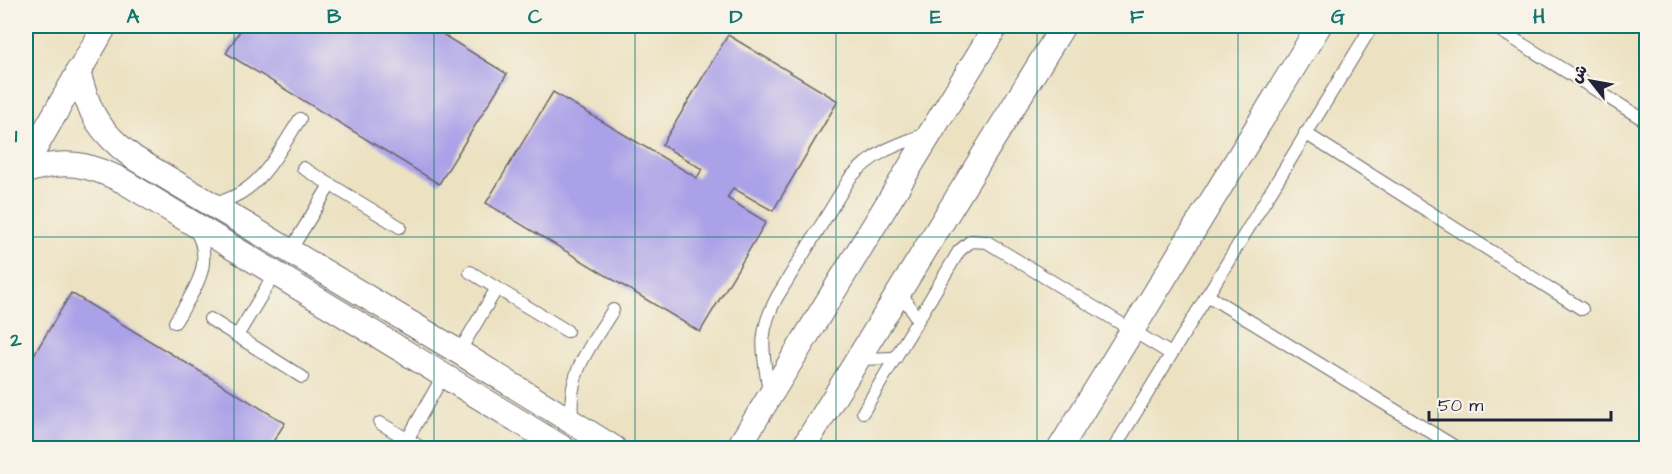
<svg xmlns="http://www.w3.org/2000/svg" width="1672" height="474" font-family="'Architects Daughter','Playpen Sans Arabic',sans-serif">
	<rect width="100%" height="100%" fill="#f7f3e8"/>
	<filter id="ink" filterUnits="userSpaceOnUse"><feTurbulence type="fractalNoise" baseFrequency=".0167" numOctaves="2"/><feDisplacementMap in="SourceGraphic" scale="12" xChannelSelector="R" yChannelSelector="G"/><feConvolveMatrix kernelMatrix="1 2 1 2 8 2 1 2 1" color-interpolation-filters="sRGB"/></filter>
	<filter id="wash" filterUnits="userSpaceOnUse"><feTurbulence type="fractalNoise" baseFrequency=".008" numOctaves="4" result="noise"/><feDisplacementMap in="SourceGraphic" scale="24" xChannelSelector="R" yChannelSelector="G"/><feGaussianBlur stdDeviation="1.35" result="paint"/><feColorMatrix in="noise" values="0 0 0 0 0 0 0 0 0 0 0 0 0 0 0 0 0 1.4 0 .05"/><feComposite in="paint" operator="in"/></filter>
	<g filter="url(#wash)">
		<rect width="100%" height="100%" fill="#ece2c2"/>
		<g id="blocks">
			<g fill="#aba1e8">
				<polygon points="243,26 429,26 507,74 439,184 226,53"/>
				<polygon points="728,35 838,101 773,211 733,188 727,198 766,222 700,332 486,203 553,92 697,178 702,169 662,145"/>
				<polygon points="71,293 285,423 269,448 26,448 26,368"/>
			</g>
		</g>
	</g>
	<g filter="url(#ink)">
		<use href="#blocks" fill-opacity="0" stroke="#69656a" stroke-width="1.5"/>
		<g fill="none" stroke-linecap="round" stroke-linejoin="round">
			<g stroke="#69656a" stroke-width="14">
				<g id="service">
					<polyline points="1493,26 1646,121"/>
					<polyline points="1305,133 1582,309"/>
					<polyline points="303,168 400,227"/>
					<path d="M212,204C260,194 275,157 300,119"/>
					<polyline points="290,251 330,185"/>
					<polyline points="470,272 567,331"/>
					<polyline points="900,291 918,320"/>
					<polyline points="1207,295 1457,448"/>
					<polyline points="210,319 302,377"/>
					<path d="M175,322C193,292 217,262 194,228"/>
					<polyline points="237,336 275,273"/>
					<polyline points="459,352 497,288"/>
					<polyline points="858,359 896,358"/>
					<path d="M769,392C763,352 757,334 777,297L850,178C874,152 894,146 926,134"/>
					<polyline points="863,412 959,251 971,241 987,242 1171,354"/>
					<path d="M573,421C565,375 590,347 613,310"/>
					<polyline points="380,423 422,448"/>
					<polyline points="407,440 443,376"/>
					<polyline points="1114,448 1372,26"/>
				</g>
			</g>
			<g stroke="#69656a" stroke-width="26">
				<g id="minor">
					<path d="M78,71C89,113 98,131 134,158L459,352L614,448"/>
					<polyline points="26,164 105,26"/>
					<path d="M26,171C64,159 87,163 123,181L563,448"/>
					<polyline points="738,448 996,26"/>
					<polyline points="803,448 1063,26"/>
					<polyline points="1060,448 1319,26"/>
				</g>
			</g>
			<use href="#service" stroke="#fff" stroke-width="12"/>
			<use href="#minor" stroke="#fff" stroke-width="24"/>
		</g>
	</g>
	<path fill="none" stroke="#0f766e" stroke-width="1.5" stroke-opacity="0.55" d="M234,26V448M434,26V448M635,26V448M836,26V448M1037,26V448M1238,26V448M1438,26V448M26,237H1646"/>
	<rect width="1672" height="474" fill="none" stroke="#f7f3e8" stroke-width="66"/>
	<g transform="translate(1591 81) rotate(301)" stroke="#f7f3e8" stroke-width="4.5" paint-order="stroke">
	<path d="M0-4.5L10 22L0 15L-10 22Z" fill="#22223b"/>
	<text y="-9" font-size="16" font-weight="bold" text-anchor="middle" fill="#22223b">ش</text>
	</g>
	<path d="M1429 411v9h182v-9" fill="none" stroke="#22223b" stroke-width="3"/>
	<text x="1438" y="411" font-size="18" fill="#22223b" stroke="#f7f3e8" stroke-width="4.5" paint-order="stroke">50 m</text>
	<rect x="33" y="33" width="1606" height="408" fill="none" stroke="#0f766e" stroke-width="2"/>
	<g font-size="20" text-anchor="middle" font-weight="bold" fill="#0f766e">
		<text x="133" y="23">A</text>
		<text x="334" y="23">B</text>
		<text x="535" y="23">C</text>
		<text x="736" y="23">D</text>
		<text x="936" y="23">E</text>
		<text x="1137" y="23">F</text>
		<text x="1338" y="23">G</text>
		<text x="1539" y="23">H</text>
		<text x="16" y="142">1</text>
		<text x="16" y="346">2</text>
	</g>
</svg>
